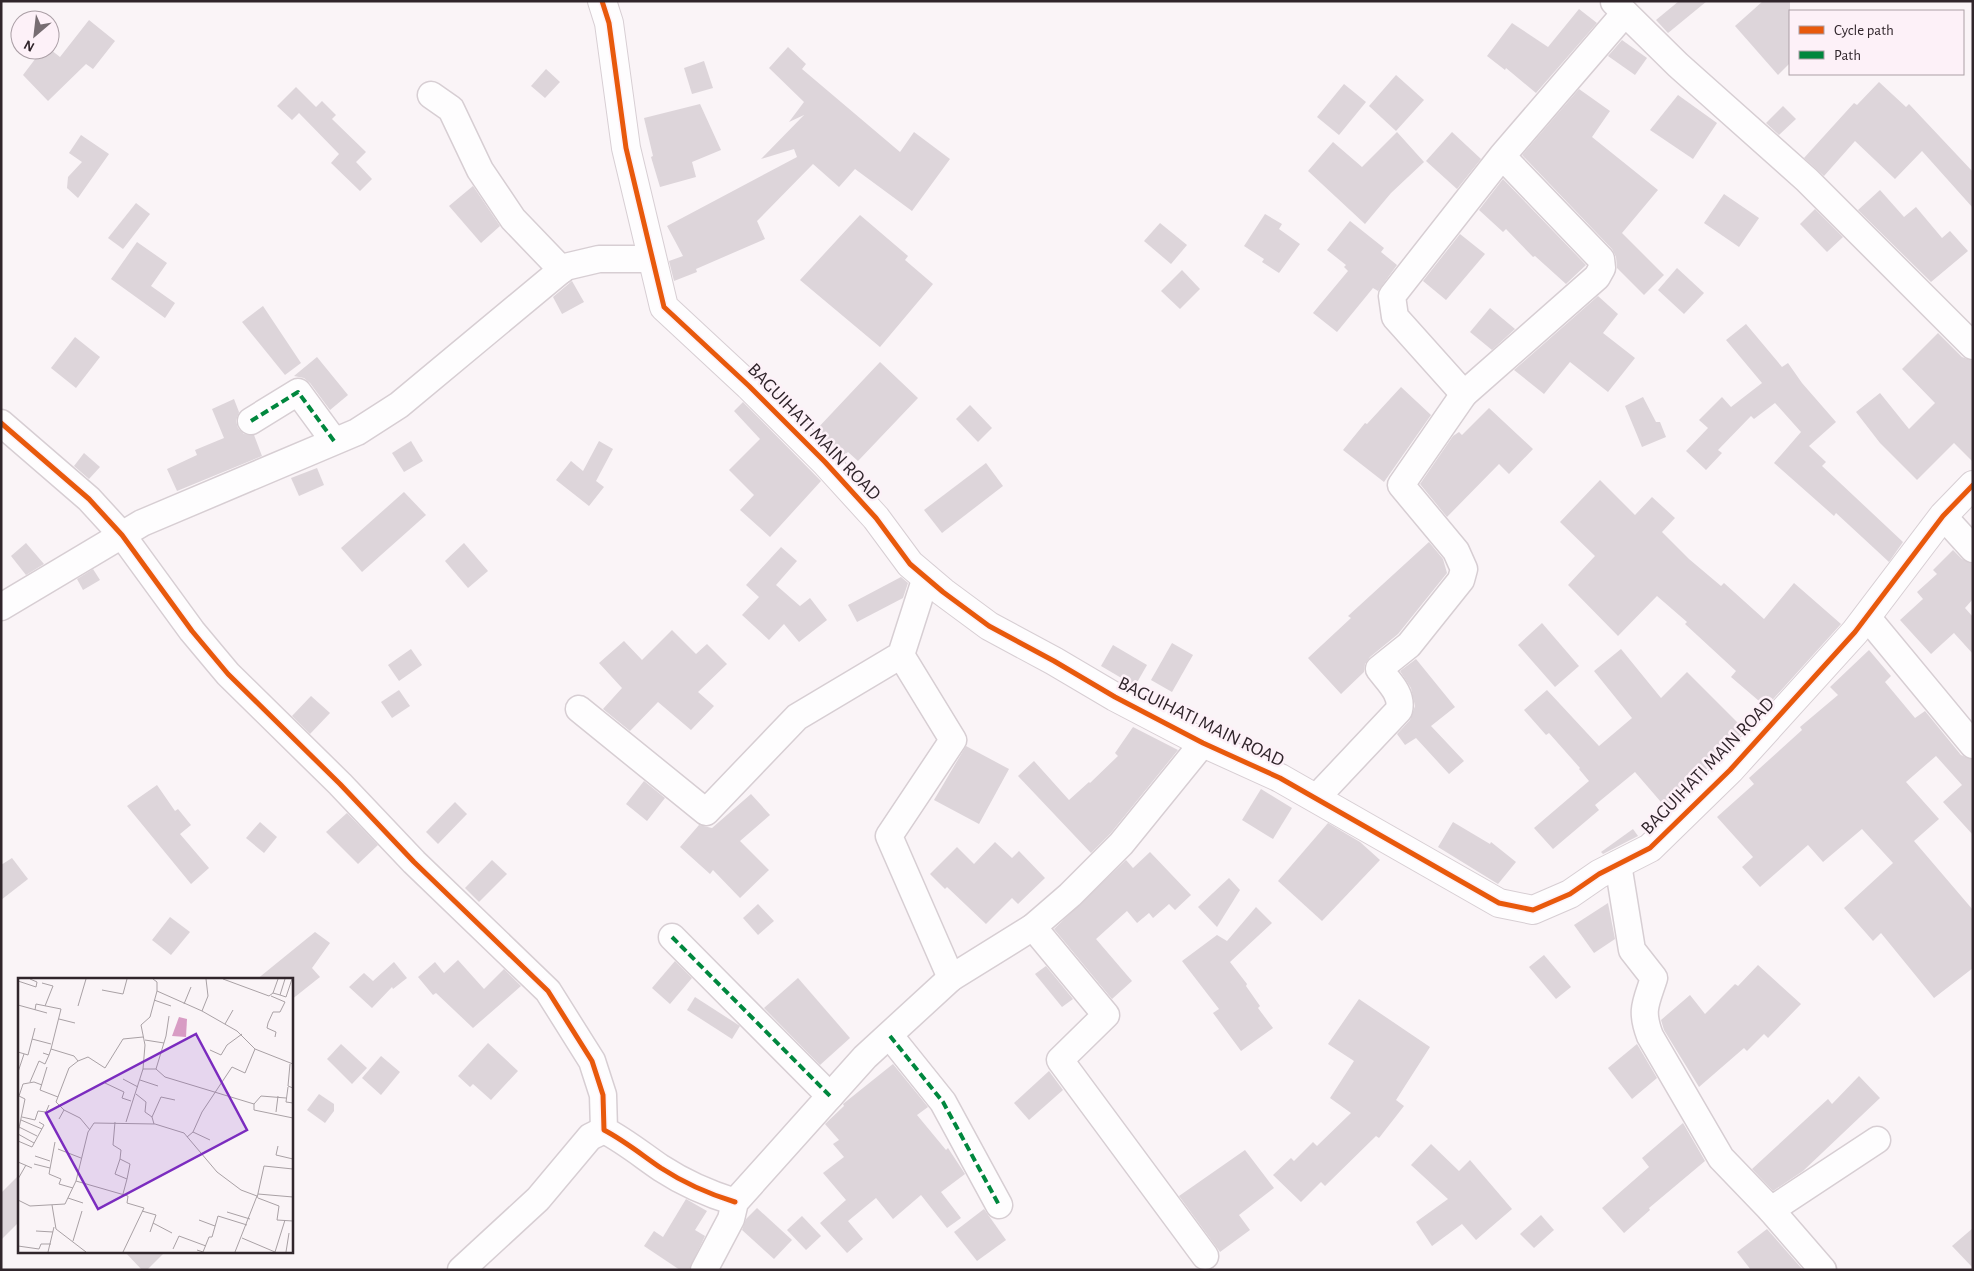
<svg xmlns="http://www.w3.org/2000/svg" width="1974" height="1271" font-family="'Alegreya Sans',sans-serif">
	<rect width="100%" height="100%" fill="#faf4f7"/>
	<g fill="#ddd5da">
		<polygon points="1679,1 1707,1 1668,33 1656,20"/>
		<polygon points="1763,1 1790,1 1790,63 1778,75 1735,26"/>
		<polygon points="1579,9 1597,23 1536,93 1506,68 1505,70 1487,56 1512,23 1548,47"/>
		<polygon points="89,20 115,41 93,69 86,64 48,101 23,75 42,50 51,50 60,57"/>
		<polygon points="1622,40 1647,58 1635,75 1608,56"/>
		<polygon points="788,47 806,64 802,69 900,152 914,132 950,159 912,211 855,169 839,187 813,164 757,221 765,239 696,269 697,272 674,281 669,261 683,256 667,226 797,157 794,149 761,159 804,115 789,122 804,102 769,68"/>
		<polygon points="704,61 713,88 692,94 684,68"/>
		<polygon points="546,69 560,82 545,98 531,86"/>
		<polygon points="1396,75 1424,100 1396,131 1369,106"/>
		<polygon points="1879,82 1906,107 1909,104 1973,172 1973,208 1922,151 1895,179 1855,141 1824,176 1804,158 1854,103 1857,105"/>
		<polygon points="1344,84 1366,102 1339,135 1317,117"/>
		<polygon points="296,87 316,107 322,101 336,115 332,119 366,152 356,162 372,179 360,191 331,163 339,154 299,113 292,120 277,106"/>
		<polygon points="1579,89 1610,111 1592,137 1658,190 1622,233 1664,275 1644,295 1617,268 1616,257 1612,249 1522,155"/>
		<polygon points="1678,95 1717,123 1693,159 1650,130"/>
		<polygon points="700,104 721,150 692,162 696,177 660,187 651,157 653,156 644,118"/>
		<polygon points="1783,106 1796,119 1779,135 1766,123"/>
		<polygon points="1397,132 1424,162 1391,193 1365,224 1308,171 1333,142 1362,167"/>
		<polygon points="1452,132 1481,159 1457,189 1426,161"/>
		<polygon points="81,135 109,154 78,198 67,188 68,177 82,162 69,153"/>
		<polygon points="1503,179 1586,265 1566,284 1535,256 1533,257 1506,229 1503,232 1479,210"/>
		<polygon points="473,186 500,226 481,243 449,206"/>
		<polygon points="1880,190 1904,217 1916,207 1942,238 1950,231 1968,251 1931,282 1858,210"/>
		<polygon points="1724,194 1759,218 1739,247 1704,223"/>
		<polygon points="136,203 150,214 123,249 108,238"/>
		<polygon points="1815,209 1843,237 1827,252 1800,224"/>
		<polygon points="1265,214 1282,224 1279,229 1300,244 1279,273 1262,262 1264,259 1244,246"/>
		<polygon points="860,215 908,256 905,260 933,284 880,347 800,280"/>
		<polygon points="1350,221 1384,248 1381,252 1397,265 1378,291 1373,288 1337,332 1313,313 1348,271 1344,267 1346,265 1327,250"/>
		<polygon points="1160,223 1187,245 1171,264 1144,241"/>
		<polygon points="1460,234 1485,254 1446,300 1423,281"/>
		<polygon points="137,242 167,263 151,286 175,303 165,318 111,279"/>
		<polygon points="1677,268 1704,293 1684,314 1658,290"/>
		<polygon points="1182,270 1200,289 1180,309 1161,291"/>
		<polygon points="572,281 584,302 562,314 553,297"/>
		<polygon points="1598,296 1618,314 1603,333 1635,358 1608,392 1570,362 1544,394 1514,370"/>
		<polygon points="263,306 301,363 285,375 242,322"/>
		<polygon points="1490,308 1515,329 1492,350 1470,332"/>
		<polygon points="1746,324 1782,367 1788,363 1802,383 1836,422 1809,446 1826,462 1822,466 1903,542 1889,562 1836,513 1834,516 1774,463 1801,432 1775,403 1754,419 1751,416 1718,450 1722,453 1706,470 1686,451 1708,428 1699,420 1722,397 1731,407 1762,383 1726,340"/>
		<polygon points="1938,333 1962,357 1973,361 1973,462 1954,443 1917,480 1880,443 1856,412 1880,393 1909,429 1935,403 1902,369"/>
		<polygon points="75,337 100,357 76,388 51,368"/>
		<polygon points="317,357 348,395 330,410 310,383 304,378 294,376"/>
		<polygon points="880,362 918,398 858,461 848,452 842,458 816,430"/>
		<polygon points="1401,387 1431,415 1384,482 1343,450 1365,423 1367,424"/>
		<polygon points="1643,397 1656,422 1660,422 1666,437 1642,447 1625,406"/>
		<polygon points="234,399 239,412 236,421 238,428 244,434 254,435 262,456 177,491 167,469 197,455 195,450 224,438 212,409"/>
		<polygon points="743,402 821,481 770,537 740,510 754,495 729,470 760,439 734,411"/>
		<polygon points="970,405 992,428 978,442 956,419"/>
		<polygon points="1489,408 1533,449 1509,474 1499,464 1447,517 1420,484 1453,436 1459,432 1462,435"/>
		<polygon points="411,441 423,461 404,472 392,453"/>
		<polygon points="599,441 613,449 596,481 604,487 589,506 556,480 571,461 583,471"/>
		<polygon points="84,453 100,467 89,479 74,466"/>
		<polygon points="986,463 1003,486 942,533 924,510"/>
		<polygon points="317,468 324,485 299,496 291,478"/>
		<polygon points="1600,480 1635,515 1652,497 1675,518 1662,532 1689,559 1721,586 1724,583 1764,619 1794,583 1841,624 1766,707 1731,677 1736,671 1685,624 1687,622 1657,596 1618,636 1568,585 1595,556 1560,522"/>
		<polygon points="404,492 426,515 362,572 341,548"/>
		<polygon points="1429,542 1443,559 1447,573 1398,634 1370,657 1365,664 1364,672 1341,694 1308,658 1351,618 1348,616"/>
		<polygon points="26,543 44,564 26,575 11,556"/>
		<polygon points="464,543 488,571 468,588 445,561"/>
		<polygon points="781,547 797,561 776,585 800,606 810,598 827,620 799,642 784,624 769,640 742,615 759,597 746,585"/>
		<polygon points="1953,550 1962,559 1973,564 1973,599 1965,608 1973,617 1973,654 1954,633 1931,654 1900,620 1923,599 1917,592 1937,574 1933,570"/>
		<polygon points="93,569 100,580 83,590 77,579"/>
		<polygon points="901,577 908,583 903,598 857,622 848,605"/>
		<polygon points="1542,623 1579,666 1555,687 1518,645"/>
		<polygon points="672,630 696,654 707,644 727,664 698,692 714,706 691,730 658,702 630,731 603,709 622,688 599,663 624,641 642,660"/>
		<polygon points="1172,643 1193,655 1172,692 1151,680"/>
		<polygon points="1113,645 1147,665 1135,686 1101,666"/>
		<polygon points="411,649 422,665 399,681 388,665"/>
		<polygon points="1621,649 1661,698 1687,672 1745,730 1667,809 1635,772 1595,805 1599,810 1553,849 1534,828 1589,781 1579,769 1580,768 1549,733 1546,735 1524,710 1547,690 1599,746 1632,718 1594,671"/>
		<polygon points="1869,650 1891,676 1885,682 1915,718 1925,711 1961,755 1973,760 1973,835 1943,802 1962,785 1936,756 1906,782 1939,819 1914,841 1973,910 1973,968 1934,998 1881,933 1873,941 1844,908 1893,863 1862,829 1823,862 1808,845 1760,887 1742,867 1753,857 1717,817 1754,784 1749,778 1802,730 1800,727 1838,695 1830,687"/>
		<polygon points="1416,659 1455,707 1431,726 1464,761 1449,774 1416,738 1405,745 1397,734 1410,720 1415,706 1411,688 1400,671"/>
		<polygon points="399,690 410,706 392,718 381,702"/>
		<polygon points="311,696 330,713 310,734 292,716"/>
		<polygon points="1133,727 1178,750 1110,834 1091,853 1018,776 1034,761 1069,800 1089,782 1090,783 1118,756 1115,753"/>
		<polygon points="966,746 1009,769 979,824 934,800"/>
		<polygon points="644,781 665,798 647,821 626,804"/>
		<polygon points="157,785 175,811 178,809 191,825 180,834 209,868 191,884 127,806"/>
		<polygon points="1261,789 1292,808 1273,839 1242,820"/>
		<polygon points="751,794 770,815 740,841 769,870 740,898 713,870 710,874 680,847 699,825 712,828"/>
		<polygon points="455,802 467,814 438,844 426,832"/>
		<polygon points="347,813 378,845 358,864 326,832"/>
		<polygon points="260,822 277,837 264,853 246,838"/>
		<polygon points="1453,822 1490,844 1491,842 1516,862 1498,884 1438,847"/>
		<polygon points="1328,823 1360,842 1380,860 1322,921 1278,881"/>
		<polygon points="1633,829 1638,836 1603,854 1601,852"/>
		<polygon points="995,842 1012,858 1019,851 1045,878 1018,904 1012,898 986,924 947,887 945,889 930,874 957,847 974,864"/>
		<polygon points="1150,852 1191,895 1175,910 1169,904 1153,918 1149,913 1137,923 1127,911 1096,939 1132,981 1112,999 1054,929 1126,860 1133,868"/>
		<polygon points="12,858 28,879 1,900 1,865"/>
		<polygon points="492,860 507,874 479,902 465,888"/>
		<polygon points="1229,878 1240,890 1217,927 1198,907"/>
		<polygon points="1608,903 1615,939 1594,953 1574,925"/>
		<polygon points="758,904 774,921 758,935 743,918"/>
		<polygon points="1256,907 1272,923 1230,962 1247,984 1246,986 1260,1006 1258,1008 1273,1028 1241,1051 1213,1013 1219,1009 1182,961 1217,935 1227,941"/>
		<polygon points="170,917 190,932 171,955 152,940"/>
		<polygon points="315,932 330,943 312,968 320,977 291,1000 291,980 256,980"/>
		<polygon points="1544,955 1571,987 1556,999 1529,967"/>
		<polygon points="458,960 484,989 504,969 521,986 473,1028 436,993 433,995 418,977 435,962 444,973"/>
		<polygon points="675,961 692,978 670,1004 652,988"/>
		<polygon points="394,962 407,978 393,989 392,987 372,1008 349,987 364,973 373,981"/>
		<polygon points="1758,965 1801,1004 1768,1038 1764,1034 1747,1051 1744,1048 1699,1087 1664,1030 1661,1020 1690,995 1705,1014 1735,984 1738,986"/>
		<polygon points="1046,966 1073,999 1062,1007 1035,974"/>
		<polygon points="798,978 850,1038 820,1065 764,1008"/>
		<polygon points="695,997 740,1026 732,1039 687,1010"/>
		<polygon points="1359,999 1430,1047 1396,1100 1404,1106 1379,1138 1376,1136 1325,1186 1321,1182 1301,1202 1273,1175 1291,1158 1294,1161 1313,1142 1317,1146 1351,1113 1330,1098 1354,1061 1328,1044"/>
		<polygon points="488,1043 518,1071 491,1100 473,1084 470,1087 458,1076"/>
		<polygon points="341,1044 367,1068 352,1084 327,1059"/>
		<polygon points="1637,1044 1657,1078 1632,1099 1608,1068"/>
		<polygon points="381,1056 400,1072 381,1095 362,1078"/>
		<polygon points="893,1064 928,1107 917,1115 946,1150 948,1148 965,1174 941,1192 961,1218 947,1228 921,1195 893,1219 876,1198 848,1221 863,1239 847,1253 820,1223 846,1200 823,1173 844,1157 833,1144 839,1140 825,1124 844,1106 843,1104"/>
		<polygon points="1049,1071 1063,1090 1029,1120 1014,1103"/>
		<polygon points="1859,1076 1880,1098 1803,1171 1773,1191 1752,1169 1828,1099 1832,1104"/>
		<polygon points="319,1094 334,1104 334,1111 325,1123 307,1110"/>
		<polygon points="1683,1123 1705,1161 1649,1208 1650,1210 1624,1233 1602,1208 1649,1167 1642,1158"/>
		<polygon points="1431,1144 1459,1171 1470,1160 1512,1209 1476,1240 1462,1224 1432,1246 1416,1222 1448,1199 1411,1165"/>
		<polygon points="1245,1150 1274,1188 1239,1215 1250,1230 1220,1252 1179,1196"/>
		<polygon points="19,1175 19,1222 1,1240 1,1193"/>
		<polygon points="686,1199 707,1211 695,1230 705,1236 689,1270 680,1270 644,1246 654,1231 663,1237"/>
		<polygon points="757,1208 792,1240 774,1259 742,1230 746,1219"/>
		<polygon points="984,1209 1006,1240 977,1261 954,1232"/>
		<polygon points="1541,1215 1554,1230 1534,1248 1520,1234"/>
		<polygon points="802,1216 821,1236 806,1250 787,1230"/>
		<polygon points="1973,1228 1973,1268 1952,1246"/>
		<polygon points="1767,1229 1803,1270 1751,1270 1737,1252"/>
		<polygon points="125,1252 165,1252 147,1270 142,1270"/>
	</g>
	<g fill="none" stroke-linecap="round" stroke-linejoin="round">
		<g stroke="#d7ced3" stroke-width="29">
			<g id="minor">
				<polyline points="1614,2 1678,65 1807,180 1973,346"/>
				<polyline points="431,95 451,109 480,170 513,219 562,270"/>
				<polyline points="1502,156 1601,259 1602,268 1597,277 1464,394 1395,317 1392,296 1502,156 1625,13"/>
				<polyline points="251,421 298,392 334,441"/>
				<path d="M1,423L89,499L122,535L192,631L228,674L340,784L414,862L548,991L592,1061L603,1095L604,1130C625,1141 642,1155 661,1168C684,1183 709,1194 735,1202"/>
				<polyline points="1943,516 1973,549"/>
				<polyline points="1,607 142,523 357,432 399,405 565,267 599,259 651,259"/>
				<polyline points="1867,617 1973,745"/>
				<polyline points="901,655 953,740 889,836 951,978"/>
				<polyline points="579,709 706,812 797,717 901,655 926,577"/>
				<path d="M1316,798L1399,710C1403,694 1388,681 1379,669L1409,645L1461,580L1464,569L1456,551L1401,485L1464,394"/>
				<path d="M1618,864L1632,950L1654,978C1646,1003 1640,1010 1650,1036L1721,1158L1771,1210"/>
				<polyline points="1033,927 1106,1015 1060,1060 1205,1256"/>
				<polyline points="672,937 830,1096"/>
				<polyline points="890,1036 943,1102 999,1205"/>
				<polyline points="461,1270 538,1199 590,1137 604,1130"/>
				<polyline points="704,1270 731,1219 735,1202 865,1057 951,978 1033,927 1070,895 1121,844 1203,743"/>
				<polyline points="1823,1270 1771,1210 1877,1140"/>
			</g>
		</g>
		<g stroke="#d7ced3" stroke-width="30">
			<polyline id="tertiary" points="602,1 609,23 626,148 664,307 749,386 825,462 876,518 910,564 943,592 989,626 1054,661 1115,697 1203,743 1280,778 1499,903 1533,910 1570,894 1599,874 1650,848 1730,770 1855,632 1943,516 1973,485"/>
		</g>
		<use href="#minor" stroke="#fefdfe" stroke-width="26"/>
		<use href="#tertiary" stroke="#fefdfe" stroke-width="28"/>
		<g stroke="#00873e" stroke-width="4" stroke-dasharray="8 4" stroke-linecap="butt">
			<polyline points="251,421 298,392 334,441"/>
			<polyline points="672,937 830,1096"/>
			<polyline points="890,1036 943,1102 999,1205"/>
		</g>
		<g stroke="#fdf1f8" stroke-width="8">
			<g id="cycleway">
				<polyline points="602,1 609,23 626,148 664,307 749,386 825,462 876,518 910,564 943,592 989,626 1054,661 1115,697 1203,743 1280,778 1499,903 1533,910 1570,894 1599,874 1650,848 1730,770 1855,632 1943,516 1973,485"/>
				<path d="M1,423L89,499L122,535L192,631L228,674L340,784L414,862L548,991L592,1061L603,1095L604,1130C625,1141 642,1155 661,1168C684,1183 709,1194 735,1202"/>
			</g>
		</g>
		<use href="#cycleway" stroke="#e8590c" stroke-width="5"/>
	</g>
	<g text-anchor="middle" dominant-baseline="central" stroke-width="5" stroke-linejoin="round" paint-order="stroke">
		<g font-size="19" fill="#30252b" stroke="#fdf1f8">
			<text transform="translate(814 432) rotate(46)">BAGUIHATI MAIN ROAD</text>
			<text transform="translate(1201 722) rotate(26)">BAGUIHATI MAIN ROAD</text>
			<text transform="translate(1708 766) rotate(-46)">BAGUIHATI MAIN ROAD</text>
		</g>
	</g>
	<g transform="translate(18 978)">
		<rect width="275" height="275" fill="#faf4f7"/>
		<path d="M161,39L169,41L168,59L154,58Z" fill="#d89cc4"/>
		<path fill="none" stroke="#a9a1a5" stroke-width="1" d="M135,1L139,4V13L184,33L190,18L188,1M205,1L251,18L255,15M260,1L255,15L262,17L267,1M0,3L18,9L19,4L12,1M24,5L35,8L27,28M84,12L105,16L109,1M262,17L268,19L274,1M253,18L267,24L262,34H255L250,45L249,50L258,54L257,59M136,22L153,28M166,26L173,9M0,27L29,35M60,28L68,1M17,32L18,26L43,31L33,71M184,33L219,53L237,71L275,86M41,41L57,45M207,46L215,32M14,61L33,66M127,62L146,65M192,72L203,77L209,67L224,56M0,74L10,77L17,50M25,75L31,77L33,71L56,78L60,83L70,79L87,90L105,61L125,59M272,86L270,108L275,110M29,89L22,112L40,119M125,91H138L147,99L236,126M138,91L148,58L151,38M0,94L6,76M105,101L120,109M122,102L140,108M12,104L21,83L27,86L31,77M87,105L106,114L104,120L113,123M270,109L268,124L275,125M118,116L128,124L127,134L134,139M236,126V132L275,140M236,126L243,118L268,120M46,132L62,140L72,152M258,134L260,118M4,139L17,142L20,133L28,134L31,127M41,141L46,132L38,124L51,90L60,83M3,142L24,151M97,144L95,167L103,172L102,181M108,144L125,91L127,67L123,47L132,39L139,13M136,146L134,139L143,119L157,122M1,149L19,158M175,154L192,162M0,155L7,121L1,118L5,106L16,104L24,107M0,156L16,165M169,159L175,154L184,134L214,89L227,95L237,71M0,163L14,169L26,147L21,144M37,164L31,196L43,201L41,206L55,210M260,168L258,177L275,181M40,171L63,180M17,178L32,183M0,184L14,190M16,186L32,190M0,201L8,187M58,203L110,218L109,225L126,230L105,274M105,216L109,201L112,186L102,181L97,196L109,201M240,216L275,219M50,220L65,225M239,220L246,188L275,191M240,220L261,228L259,242L275,243M0,222L12,228L47,226L58,203L70,154L76,145L137,146L166,155L199,194L223,212L239,218L217,274M34,227L38,251L68,274M124,233L138,237L132,254M209,234L232,241M181,242L197,248M135,245L154,255M18,253L35,254M224,260L257,274M55,263L64,233M0,268L21,271L23,266H33M155,271L161,258L188,268M179,272L185,274L191,259H194L200,238L229,247M30,274L36,249M257,274L267,242M268,274L271,255"/>
		<path fill="#7b2cbf" fill-opacity="0.15" stroke="#7b2cbf" stroke-width="2.5" d="M178,56L229,152L80,231L28,135Z"/>
		<rect width="275" height="275" fill="none" stroke="#30252b" stroke-width="2.5"/>
	</g>
	<rect width="1974" height="1271" fill="none" stroke="#30252b" stroke-width="5"/>
	<rect x="1789" y="10" width="175" height="65" fill="#fdf1f8" stroke="#ab9fa6"/>
	<rect x="1799" y="26" width="25" height="8" fill="#e8590c" stroke="#ab9fa6"/>
	<text x="1834" y="35" font-size="15" fill="#30252b">Cycle path</text>
	<rect x="1799" y="51" width="25" height="8" fill="#00873e" stroke="#ab9fa6"/>
	<text x="1834" y="60" font-size="15" fill="#30252b">Path</text>
	<g transform="translate(35 35) rotate(208)"><circle r="24" fill="#fdf1f8" stroke="#ab9fa6"/>
	<path d="M0-4L9 19L0 12L-9 19Z" fill="#776d72"/>
	<text y="-8" font-size="14" font-weight="bold" text-anchor="middle" fill="#30252b">N</text>
	</g>
</svg>
